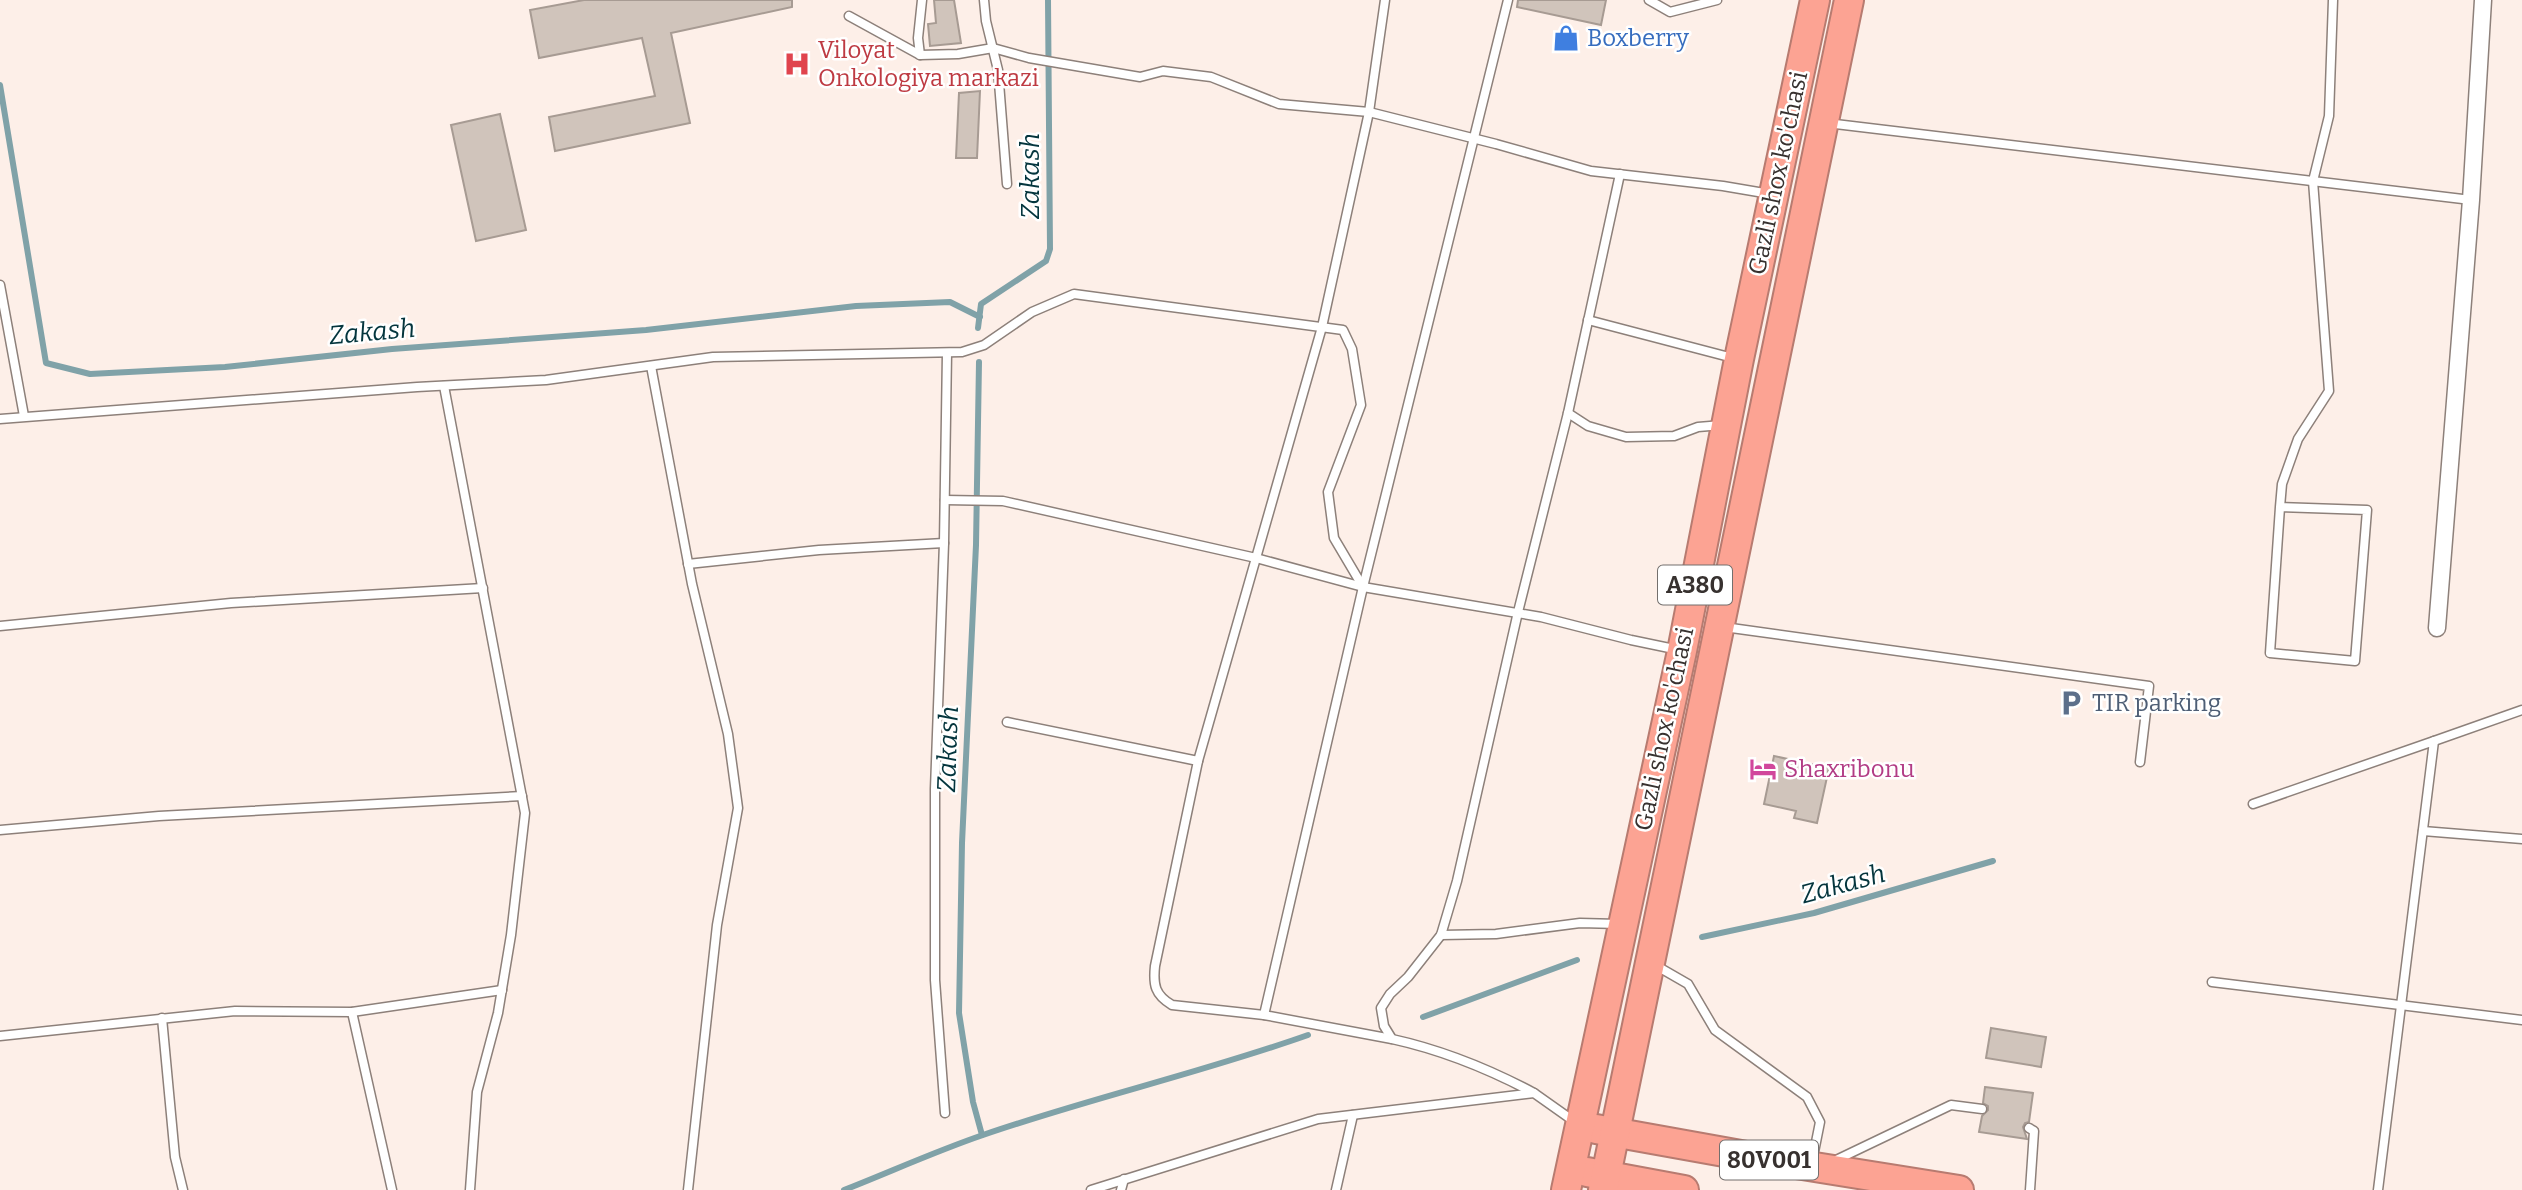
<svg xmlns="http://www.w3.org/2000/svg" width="2522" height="1190" font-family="Bitter,serif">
	<rect width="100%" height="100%" fill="#fdefe8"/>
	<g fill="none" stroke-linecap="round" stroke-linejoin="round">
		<g stroke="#80a2a8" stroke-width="6">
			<polyline points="0,85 46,363 90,374 225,367 392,349 646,330 856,306 950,302 980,317"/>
			<polyline points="978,328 981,304 1046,261 1050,249 1048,0"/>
			<polyline points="979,362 976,545 962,843 959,1013 973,1102 982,1135"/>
			<polyline points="1702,937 1814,913 1993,861"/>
			<polyline points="1423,1017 1577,960"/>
			<path d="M844,1190C890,1172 936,1151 983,1135C1090,1098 1201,1073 1308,1035"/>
		</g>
	</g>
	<g fill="#d0c4bb" stroke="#a79b93" stroke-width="2">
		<polygon points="584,0 792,0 792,7 671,33 690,123 555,151 549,117 655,96 642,38 539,58 530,10"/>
		<polygon points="934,0 954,0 961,43 930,46 928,24 936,23"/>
		<polygon points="1518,0 1606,0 1601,25 1517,7"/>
		<polygon points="980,91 977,158 956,158 959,93"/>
		<polygon points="500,114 526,230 476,241 451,125"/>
		<polygon points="1774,756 1829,768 1817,823 1794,818 1796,811 1764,804"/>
		<polygon points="1991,1028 2046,1037 2041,1067 1986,1058"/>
		<polygon points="1985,1087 2033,1093 2029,1122 2025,1123 2023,1127 2027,1139 1979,1132 1982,1116 1988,1110 1988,1106 1983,1103"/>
	</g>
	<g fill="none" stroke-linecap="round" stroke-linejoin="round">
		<g stroke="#8d807a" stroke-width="11">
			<g id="lane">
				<polyline points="984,0 986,21 998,70 1007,184"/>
				<polyline points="1649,0 1670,12 1717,0"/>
				<polyline points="849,16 920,55 958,54 993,48 1029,58 1140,77 1163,71 1211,77 1279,104 1369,112 1496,144 1591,171 1723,186 1770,194"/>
				<polyline points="920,55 918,38 922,0"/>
				<polyline points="1827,123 2471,200"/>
				<polyline points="0,285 24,416"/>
				<polyline points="1588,320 1733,358"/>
				<polyline points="651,366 692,584 728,734 738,808 717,925 688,1190"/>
				<polyline points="444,386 525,813 511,935 498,1013 477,1092 470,1190"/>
				<polyline points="1568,413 1588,426 1626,437 1674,436 1698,427 1722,425"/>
				<polyline points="0,419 417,387 546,380 713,357 962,352 984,345 1032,312 1074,294 1343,330 1352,349 1361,405 1328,492 1334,538 1363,587 1541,617 1631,640 1679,650"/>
				<polyline points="945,500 1003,501 1256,558 1363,587"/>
				<polyline points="2280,507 2367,510 2355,661 2270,653 2280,507 2282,484 2298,439 2329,391 2313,181 2329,116 2333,0"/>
				<polyline points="688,564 819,550 944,543"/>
				<polyline points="0,626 231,603 483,588"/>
				<polyline points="1724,627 2149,686 2140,762"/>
				<path d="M1007,722L1198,761L1155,966C1153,985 1155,995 1172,1005L1264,1015L1392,1039"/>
				<polyline points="2434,741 2522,710"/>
				<polyline points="1198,761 1322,327 1369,112 1385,0"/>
				<polyline points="2253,804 2434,741 2378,1190"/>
				<polyline points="0,830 159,816 522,796"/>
				<polyline points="2423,831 2522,839"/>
				<polyline points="1441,935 1496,934 1580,923 1619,924"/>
				<polyline points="1655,965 1688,984 1715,1030 1807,1097 1820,1122 1812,1162"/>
				<polyline points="2212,982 2522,1020"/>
				<polyline points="352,1012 392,1190"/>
				<polyline points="1264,1015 1363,587 1508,0"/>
				<polyline points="162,1018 175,1157 183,1190"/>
				<polyline points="0,1036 235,1011 352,1012 502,990"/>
				<path d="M1534,1093C1489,1069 1442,1050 1392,1039L1384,1026L1381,1008L1390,994L1408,977L1441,935L1457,881L1518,612L1568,413L1620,174"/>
				<polyline points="945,1113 935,980 935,789 944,543 947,353"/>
				<polyline points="2029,1128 2034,1131 2030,1190"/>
				<polyline points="1834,1161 1951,1105 1982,1109"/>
				<polyline points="1091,1190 1318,1119 1534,1093 1575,1122"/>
				<polyline points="1121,1190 1124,1179"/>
				<polyline points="1336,1190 1353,1115"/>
			</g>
		</g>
		<g stroke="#8d807a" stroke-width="19">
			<polyline id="street" points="2437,628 2471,200 2483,0"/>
		</g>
		<g stroke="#b77b70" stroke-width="32">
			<g id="highway">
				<polyline points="1596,1129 1752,1157 1959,1190"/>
				<polyline points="1587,1172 1684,1190"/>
				<polyline points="1566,1190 1682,651 1739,359 1815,0"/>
				<polyline points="1603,1190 1849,0"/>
			</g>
		</g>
		<use href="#lane" stroke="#fff" stroke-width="8"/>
		<use href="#street" stroke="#fff" stroke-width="16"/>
		<use href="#highway" stroke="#fca393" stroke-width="28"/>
	</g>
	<defs>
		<g id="shop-bare" transform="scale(2.1)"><path d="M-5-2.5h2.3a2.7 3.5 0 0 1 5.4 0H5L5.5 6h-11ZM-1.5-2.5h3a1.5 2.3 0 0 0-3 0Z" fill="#3f7fe0" stroke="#fff" stroke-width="2.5" paint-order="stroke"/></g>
		<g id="hospital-bare" transform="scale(2.1)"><path d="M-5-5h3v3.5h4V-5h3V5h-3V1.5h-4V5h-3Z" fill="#e0444e" stroke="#fff" stroke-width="2.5" paint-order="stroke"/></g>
		<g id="parking-bare" transform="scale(2.1)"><path d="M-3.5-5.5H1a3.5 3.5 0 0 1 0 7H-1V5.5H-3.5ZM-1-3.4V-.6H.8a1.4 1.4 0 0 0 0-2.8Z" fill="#5c6f8a" stroke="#fff" stroke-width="2.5" paint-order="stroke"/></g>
		<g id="hotel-bare" transform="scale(2.1)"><path d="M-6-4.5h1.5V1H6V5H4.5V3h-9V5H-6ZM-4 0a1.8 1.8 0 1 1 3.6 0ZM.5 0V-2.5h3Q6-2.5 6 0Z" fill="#d1479c" stroke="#fff" stroke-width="2.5" paint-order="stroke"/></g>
	</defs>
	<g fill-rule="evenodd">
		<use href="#shop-bare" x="1566" y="38"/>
		<use href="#hospital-bare" x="797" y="64"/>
		<use href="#parking-bare" x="2071" y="703"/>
		<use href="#hotel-bare" x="1763" y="769"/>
	</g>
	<g text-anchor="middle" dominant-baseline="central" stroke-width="5" stroke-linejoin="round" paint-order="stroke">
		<g fill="#fff" stroke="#736f6d" stroke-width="2">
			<rect x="1658" y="565.5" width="74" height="39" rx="5"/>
			<rect x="1720" y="1140.5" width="98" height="39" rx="5"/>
		</g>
		<g font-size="23" font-weight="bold" fill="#37312f">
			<text x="1695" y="585">A380</text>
			<text x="1769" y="1160">80V001</text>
		</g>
		<g font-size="24" fill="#366cbe" stroke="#fff" text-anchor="start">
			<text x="1587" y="38">Boxberry</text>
		</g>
		<g font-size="24" fill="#be3a42" stroke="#fff" text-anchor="start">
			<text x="818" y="50">Viloyat<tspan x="818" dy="28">Onkologiya markazi</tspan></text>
		</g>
		<g font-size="24" fill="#37312f" stroke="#fff">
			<text transform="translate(1778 173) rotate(-78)">Gazli shox ko'chasi</text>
			<text transform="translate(1664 729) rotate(-78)">Gazli shox ko'chasi</text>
		</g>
		<g font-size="24" fill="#4e5e75" stroke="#fff" text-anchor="start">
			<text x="2092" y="703">TIR parking</text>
		</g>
		<g font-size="24" fill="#b23c85" stroke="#fff" text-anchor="start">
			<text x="1784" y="769">Shaxribonu</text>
		</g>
		<g font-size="26" font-style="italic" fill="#04353d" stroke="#fff">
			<text transform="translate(1030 176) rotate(-90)">Zakash</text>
			<text transform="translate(372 332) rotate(-5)">Zakash</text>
			<text transform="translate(948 749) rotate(-88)">Zakash</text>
			<text transform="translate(1843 884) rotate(-15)">Zakash</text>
		</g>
	</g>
</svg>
